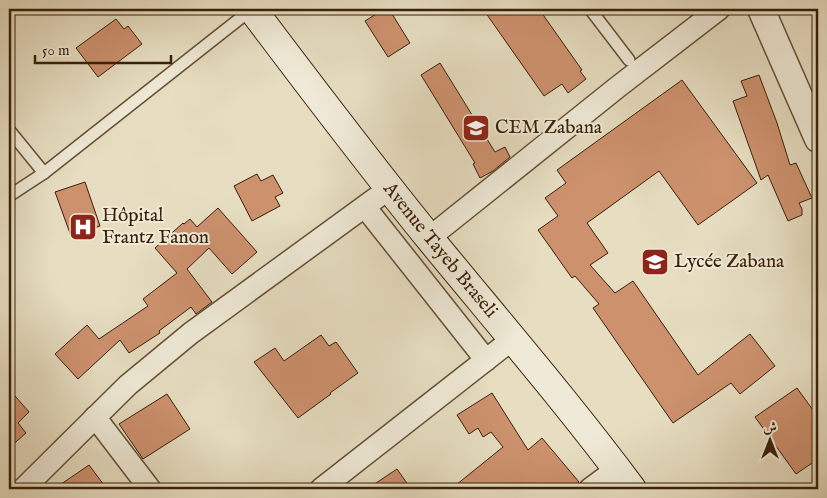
<svg xmlns="http://www.w3.org/2000/svg" width="827" height="498" font-family="'IM FELL English',Amiri,serif">
	<rect width="100%" height="100%" fill="#e7dec2"/>
	<filter id="stains"><feTurbulence type="fractalNoise" baseFrequency=".004" numOctaves="4"/><feColorMatrix values="0 0 0 0 .2 0 0 0 0 .09 0 0 0 0 .02 0 0 0 .5 -.17"/></filter>
	<radialGradient id="worn" r=".72"><stop offset=".6" stop-color="#630" stop-opacity="0"/><stop offset="1" stop-color="#630" stop-opacity=".3"/></radialGradient>
	<g fill="#cd916e" stroke="#3a2008">
		<polygon points="384,9 389,9 410,43 388,57 365,21"/>
		<polygon points="483,9 539,9 582,70 580,71 586,79 568,93 562,84 544,96"/>
		<polygon points="116,19 124,29 128,26 142,44 98,77 76,48"/>
		<polygon points="440,63 495,152 505,147 510,157 493,171 480,178 473,164 475,163 421,75"/>
		<polygon points="759,75 777,123 790,165 796,163 812,198 799,203 802,209 802,215 788,221 768,175 761,180 733,101 747,96 741,81"/>
		<polygon points="682,80 757,183 698,225 659,171 587,223 608,253 590,265 615,293 633,281 698,375 750,334 775,366 740,394 731,383 673,423 593,308 599,304 575,276 572,278 538,230 558,216 545,198 566,183 557,170"/>
		<polygon points="257,174 261,181 273,175 283,193 275,197 280,206 252,221 234,186"/>
		<polygon points="85,182 100,226 71,236 55,192"/>
		<polygon points="218,208 257,252 232,274 209,248 187,269 212,302 196,314 191,307 159,331 160,333 129,353 120,340 78,379 55,354 87,325 99,339 148,306 143,299 177,273 155,248 183,223 184,224 190,219 197,227"/>
		<polygon points="321,335 329,346 336,342 358,373 330,393 331,394 298,418 254,362 275,348 284,361"/>
		<polygon points="797,388 818,417 818,459 796,474 755,417"/>
		<polygon points="9,389 29,412 18,423 26,433 9,448"/>
		<polygon points="492,393 528,450 542,438 579,482 571,489 451,489 503,447 491,432 483,437 478,428 469,434 457,415"/>
		<polygon points="167,394 190,429 143,459 119,424"/>
		<polygon points="89,465 107,489 54,489"/>
		<polygon points="397,469 411,489 367,489"/>
	</g>
	<g fill="none" stroke-linecap="round" stroke-linejoin="round">
		<g stroke="#655036" stroke-width="14">
			<g id="service">
				<polyline points="590,9 629,60"/>
				<polyline points="9,130 44,173"/>
				<polyline points="9,196 44,173 252,9"/>
			</g>
		</g>
		<g stroke="#655036" stroke-width="24">
			<g id="minor">
				<polyline points="365,207 486,360"/>
				<polyline points="429,238 619,86 719,9"/>
				<polyline points="95,417 150,489"/>
				<polyline points="23,489 128,385 191,333 390,188"/>
				<polyline points="321,489 514,338"/>
				<polyline points="590,489 617,469"/>
			</g>
		</g>
		<g stroke="#655036" stroke-width="29">
			<polyline id="tertiary" points="761,9 818,139"/>
		</g>
		<g stroke="#3a2008" stroke-width="30">
			<g id="secondary">
				<path id="s1" d="M252,9C310,86 369,164 430,239C498,322 568,403 632,489"/>
			</g>
		</g>
		<use href="#service" stroke="#efead7" stroke-width="11"/>
		<use href="#minor" stroke="#efead7" stroke-width="21"/>
		<use href="#tertiary" stroke="#efead7" stroke-width="26"/>
		<use href="#secondary" stroke="#efead7" stroke-width="28"/>
	</g>
	<defs>
		<g id="school-square" transform="scale(1.4375)"><rect x="-9" y="-9" width="18" height="18" rx="4" fill="#8f2418" stroke="#efead7"/><path d="M0-5L7-2L0 1L-7-2ZM-4 1L0 2.5L4 1V4Q0 6-4 4Z" fill="#fff"/></g>
		<g id="hospital-square" transform="scale(1.4375)"><rect x="-9" y="-9" width="18" height="18" rx="4" fill="#8f2418" stroke="#efead7"/><path d="M-5-5h3v3.5h4V-5h3V5h-3V1.5h-4V5h-3Z" fill="#fff"/></g>
	</defs>
	<g fill-rule="evenodd">
		<use href="#school-square" x="476" y="128"/>
		<use href="#hospital-square" x="83" y="227"/>
		<use href="#school-square" x="655" y="262"/>
	</g>
	<g text-anchor="middle" dominant-baseline="central" stroke-width="4" stroke-linejoin="round" paint-order="stroke">
		<g font-size="19" fill="#3a2008" stroke="#efead7" text-anchor="start">
			<text x="495" y="128">CEM Zabana</text>
			<text x="102" y="216">Hôpital<tspan x="102" dy="22">Frantz Fanon</tspan></text>
			<text x="674" y="262">Lycée Zabana</text>
		</g>
		<g font-size="19" fill="#3a2008" stroke="#efead7">
			<text stroke="none"><textPath href="#s1" startOffset="306">Avenue Tayeb Braseli</textPath></text>
		</g>
	</g>
	<rect width="827" height="498" fill="none" stroke="#e7dec2" stroke-width="30"/>
	<rect x="10" y="10" width="807" height="478" fill="none" stroke="#3a2008" stroke-width="2.5"/>
	<rect x="15" y="15" width="797" height="468" fill="none" stroke="#3a2008"/>
	<g transform="translate(770 440)" stroke="#efead7" stroke-width="4" paint-order="stroke">
	<path d="M0-4L9 19L0 12L-9 19Z" fill="#3a2008"/>
	<text y="-8" font-size="14" font-weight="bold" text-anchor="middle" fill="#3a2008">ش</text>
	</g>
	<path d="M35 55v8h136v-8" fill="none" stroke="#3a2008" stroke-width="2.5"/>
	<text x="42" y="55" font-size="15" fill="#3a2008" stroke="#efead7" stroke-width="4" paint-order="stroke">50 m</text>
	<rect width="100%" height="100%" filter="url(#stains)"/>
	<rect width="100%" height="100%" fill="url(#worn)"/>
</svg>
